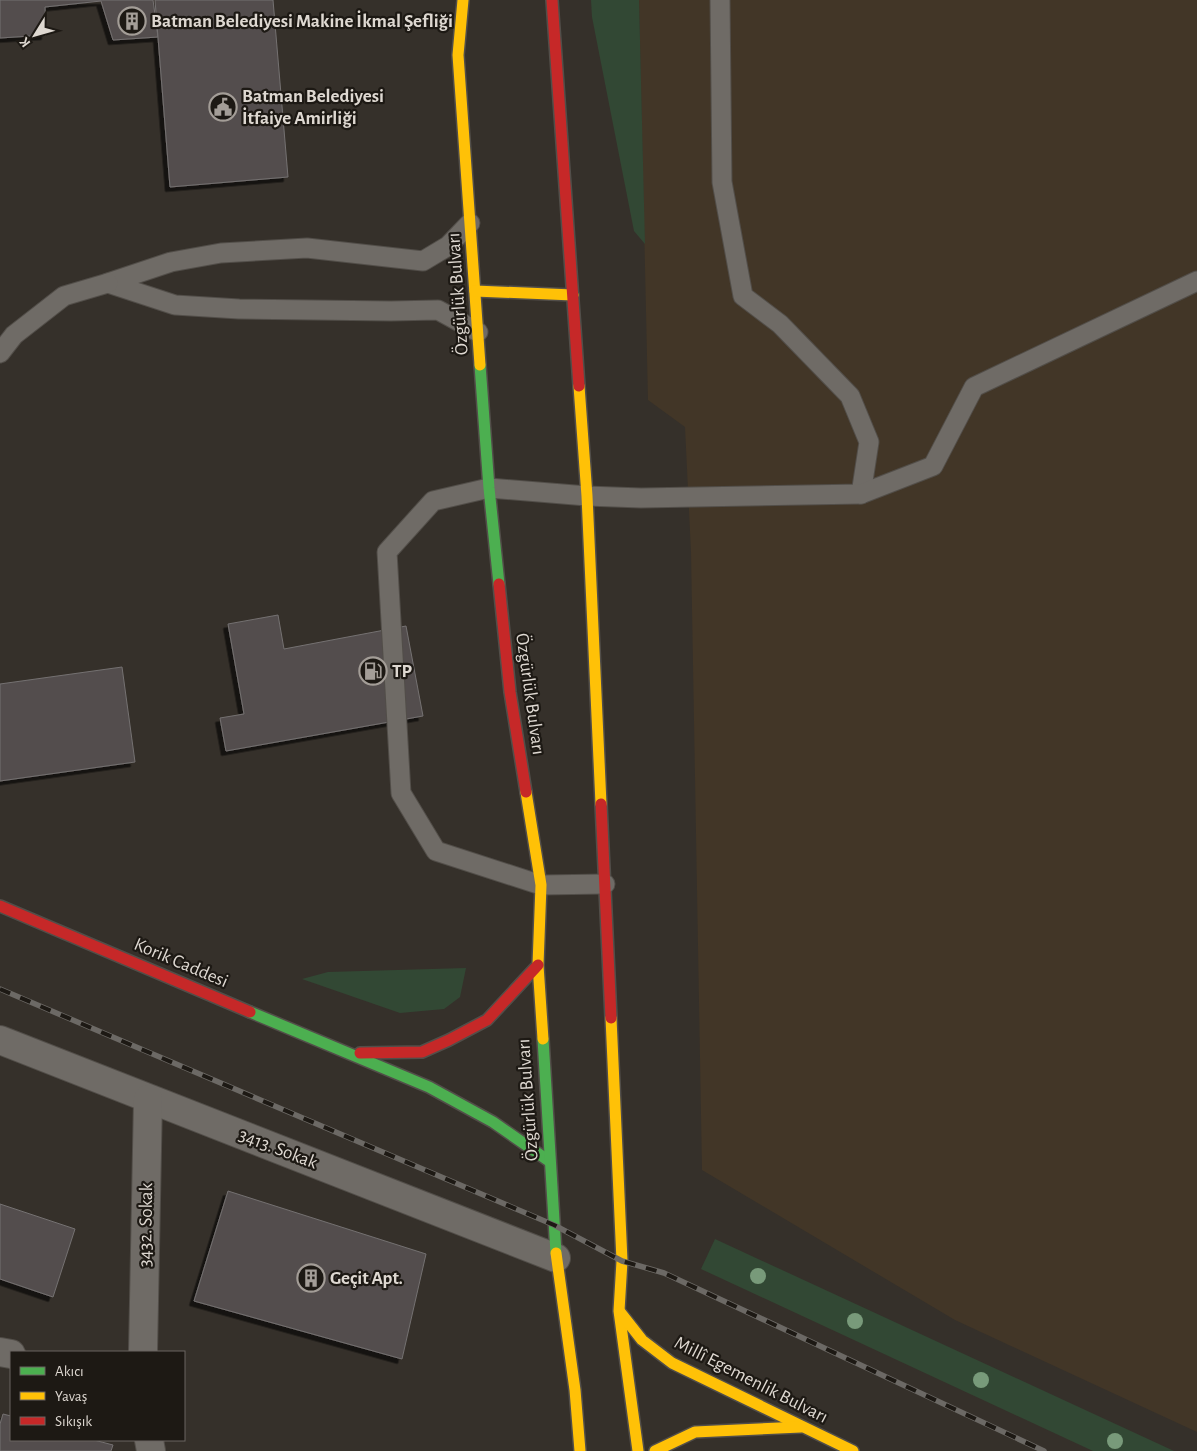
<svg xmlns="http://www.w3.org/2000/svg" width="1197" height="1451" font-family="'Alegreya Sans',sans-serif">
	<defs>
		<filter id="shadow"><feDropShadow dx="-4.5" dy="4.5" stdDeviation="0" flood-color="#0009"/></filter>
	</defs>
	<rect width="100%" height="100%" fill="#35302a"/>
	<polygon fill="#423627" points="639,0 1197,0 1197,1432 955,1320 702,1170 691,552 685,427 648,400"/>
	<g fill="#324834">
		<polygon points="591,0 639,0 645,244 634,231 592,17"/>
		<polygon points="466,968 460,997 444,1009 400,1013 302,979 328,972"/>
		<polygon points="715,1239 1174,1451 1093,1451 701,1269"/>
	</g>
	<g fill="#524e4e" stroke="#757171" filter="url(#shadow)">
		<polygon points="0,0 153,0 158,37 113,40 101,1 45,7 46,35 0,38"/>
		<polygon points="155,0 273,0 288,177 170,187"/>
		<polygon points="278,615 284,649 406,626 423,716 226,751 220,718 244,714 228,624"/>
		<polygon points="122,667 135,762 0,781 0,684"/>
		<polygon points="228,1191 426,1254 402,1359 194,1301"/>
		<polygon points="0,1204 75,1229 53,1297 0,1279"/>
		<polygon points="3,1414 11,1416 11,1440 94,1440 113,1445 111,1451 0,1451 0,1424"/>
	</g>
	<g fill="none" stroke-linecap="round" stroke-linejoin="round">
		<g stroke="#524e49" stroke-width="21">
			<g id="lane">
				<polyline points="720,0 722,182 743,296 780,324 850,396 869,442 861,494"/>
				<polyline points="470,223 448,246 423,261 307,248 221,253 171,262 108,283 175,305 239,309 391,311 438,310 478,332"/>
				<polyline points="0,353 14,335 64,296 108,283"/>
				<polyline points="605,884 541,885 436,851 401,793 387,552 433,501 489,488 587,496 641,498 861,494 933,466 974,387 1197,281"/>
			</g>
		</g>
		<g stroke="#524e49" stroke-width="30">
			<g id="street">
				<polyline points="0,1040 556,1258"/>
				<polyline points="0,1352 11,1354"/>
				<polyline points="143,1352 148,1099"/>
				<polyline points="149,1440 151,1451"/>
			</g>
		</g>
		<g stroke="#524e49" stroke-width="14">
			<g id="fast">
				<polyline points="480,365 489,488 499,584"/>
				<polyline points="250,1012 429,1087 493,1122 549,1161"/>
				<polyline points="543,1039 556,1253"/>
			</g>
		</g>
		<g stroke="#524e49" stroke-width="14">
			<g id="slow">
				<polyline points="463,0 458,55 480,365"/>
				<polyline points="475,291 573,295"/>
				<polyline points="579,386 587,496 601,804"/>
				<polyline points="526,792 541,885 538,965 543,1039"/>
				<polyline points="611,1018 622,1261 619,1311 638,1451"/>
				<polyline points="556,1253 575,1390 580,1451"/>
				<polyline points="620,1312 642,1340 672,1363 853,1451"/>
				<polyline points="655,1451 695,1432 801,1427"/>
			</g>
		</g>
		<g stroke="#524e49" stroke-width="14">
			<g id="jam">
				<polyline points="552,0 579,386"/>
				<polyline points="499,584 510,692 526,792"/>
				<polyline points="601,804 611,1018"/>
				<polyline points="0,906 250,1012"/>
				<polyline points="360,1053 422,1052 449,1040 487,1020 538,965"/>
			</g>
		</g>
		<use href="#lane" stroke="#6f6b66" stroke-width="19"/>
		<use href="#street" stroke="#6f6b66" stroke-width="28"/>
		<use href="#fast" stroke="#4caf50" stroke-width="11"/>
		<use href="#slow" stroke="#ffc107" stroke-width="11"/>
		<use href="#jam" stroke="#c62828" stroke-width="11"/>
		<g stroke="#6c6965" stroke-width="5.5">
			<polyline id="rail" points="0,989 554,1225 622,1261 664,1273 1044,1451"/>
		</g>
		<use href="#rail" stroke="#1d1914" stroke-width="4" stroke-dasharray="11" stroke-linecap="butt"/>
	</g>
	<g fill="#789a7a">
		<circle cx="758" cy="1276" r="8"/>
		<circle cx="855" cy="1321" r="8"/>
		<circle cx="981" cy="1380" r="8"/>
		<circle cx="1115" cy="1441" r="8"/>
	</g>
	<defs>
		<g id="building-ring" transform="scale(1.4375)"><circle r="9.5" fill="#1d1914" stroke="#a39d97" stroke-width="1.5"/><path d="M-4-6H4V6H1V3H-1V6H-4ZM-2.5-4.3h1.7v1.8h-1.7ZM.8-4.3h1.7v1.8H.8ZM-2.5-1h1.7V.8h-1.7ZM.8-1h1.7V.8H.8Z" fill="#a39d97"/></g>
		<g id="civic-ring" transform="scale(1.4375)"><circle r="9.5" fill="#1d1914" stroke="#a39d97" stroke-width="1.5"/><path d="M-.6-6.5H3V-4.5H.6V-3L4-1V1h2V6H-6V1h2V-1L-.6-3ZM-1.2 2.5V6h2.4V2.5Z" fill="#a39d97"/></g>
		<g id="fuel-ring" transform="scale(1.4375)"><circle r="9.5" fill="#1d1914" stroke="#a39d97" stroke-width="1.5"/><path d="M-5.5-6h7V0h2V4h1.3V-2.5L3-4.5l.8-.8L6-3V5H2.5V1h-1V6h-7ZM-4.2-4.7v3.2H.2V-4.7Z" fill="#a39d97"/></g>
	</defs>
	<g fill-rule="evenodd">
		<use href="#building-ring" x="132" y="21"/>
		<use href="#civic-ring" x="223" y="107"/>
		<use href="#fuel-ring" x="373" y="671"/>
		<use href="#building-ring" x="311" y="1278"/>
	</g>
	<g text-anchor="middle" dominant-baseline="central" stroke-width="4.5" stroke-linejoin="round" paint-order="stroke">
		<g font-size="19" font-weight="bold" fill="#ded8d1" stroke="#1d1914" text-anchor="start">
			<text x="151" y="21">Batman Belediyesi Makine İkmal Şefliği</text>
			<text x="242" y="96">Batman Belediyesi<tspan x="242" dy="22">İtfaiye Amirliği</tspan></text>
			<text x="392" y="671">TP</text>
			<text x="330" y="1278">Geçit Apt.</text>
		</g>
		<g font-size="19" fill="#ded8d1" stroke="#1d1914">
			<text transform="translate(458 294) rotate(-94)">Özgürlük Bulvarı</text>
			<text transform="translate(530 694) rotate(82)">Özgürlük Bulvarı</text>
			<text transform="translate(181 963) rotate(23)">Korik Caddesi</text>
			<text transform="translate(528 1100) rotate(-94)">Özgürlük Bulvarı</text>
			<text transform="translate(278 1149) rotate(21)">3413. Sokak</text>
			<text transform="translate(146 1225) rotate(-89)">3432. Sokak</text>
			<text transform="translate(751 1380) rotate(27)">Millî Egemenlik Bulvarı</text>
		</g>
	</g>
	<rect x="10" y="1351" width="175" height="90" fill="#1d1914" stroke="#6a6560"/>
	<rect x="20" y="1367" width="25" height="8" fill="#4caf50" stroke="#6a6560"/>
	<text x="55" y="1376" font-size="15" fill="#ded8d1">Akıcı</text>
	<rect x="20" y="1392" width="25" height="8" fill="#ffc107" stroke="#6a6560"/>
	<text x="55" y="1401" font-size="15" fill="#ded8d1">Yavaş</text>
	<rect x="20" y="1417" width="25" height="8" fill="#c62828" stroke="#6a6560"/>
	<text x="55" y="1426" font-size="15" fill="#ded8d1">Sıkışık</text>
	<g transform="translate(35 35) rotate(233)" stroke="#1d1914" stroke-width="4" paint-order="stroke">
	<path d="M0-4L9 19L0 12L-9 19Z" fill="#ded8d1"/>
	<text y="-8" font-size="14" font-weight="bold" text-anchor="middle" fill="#ded8d1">K</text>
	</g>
</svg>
